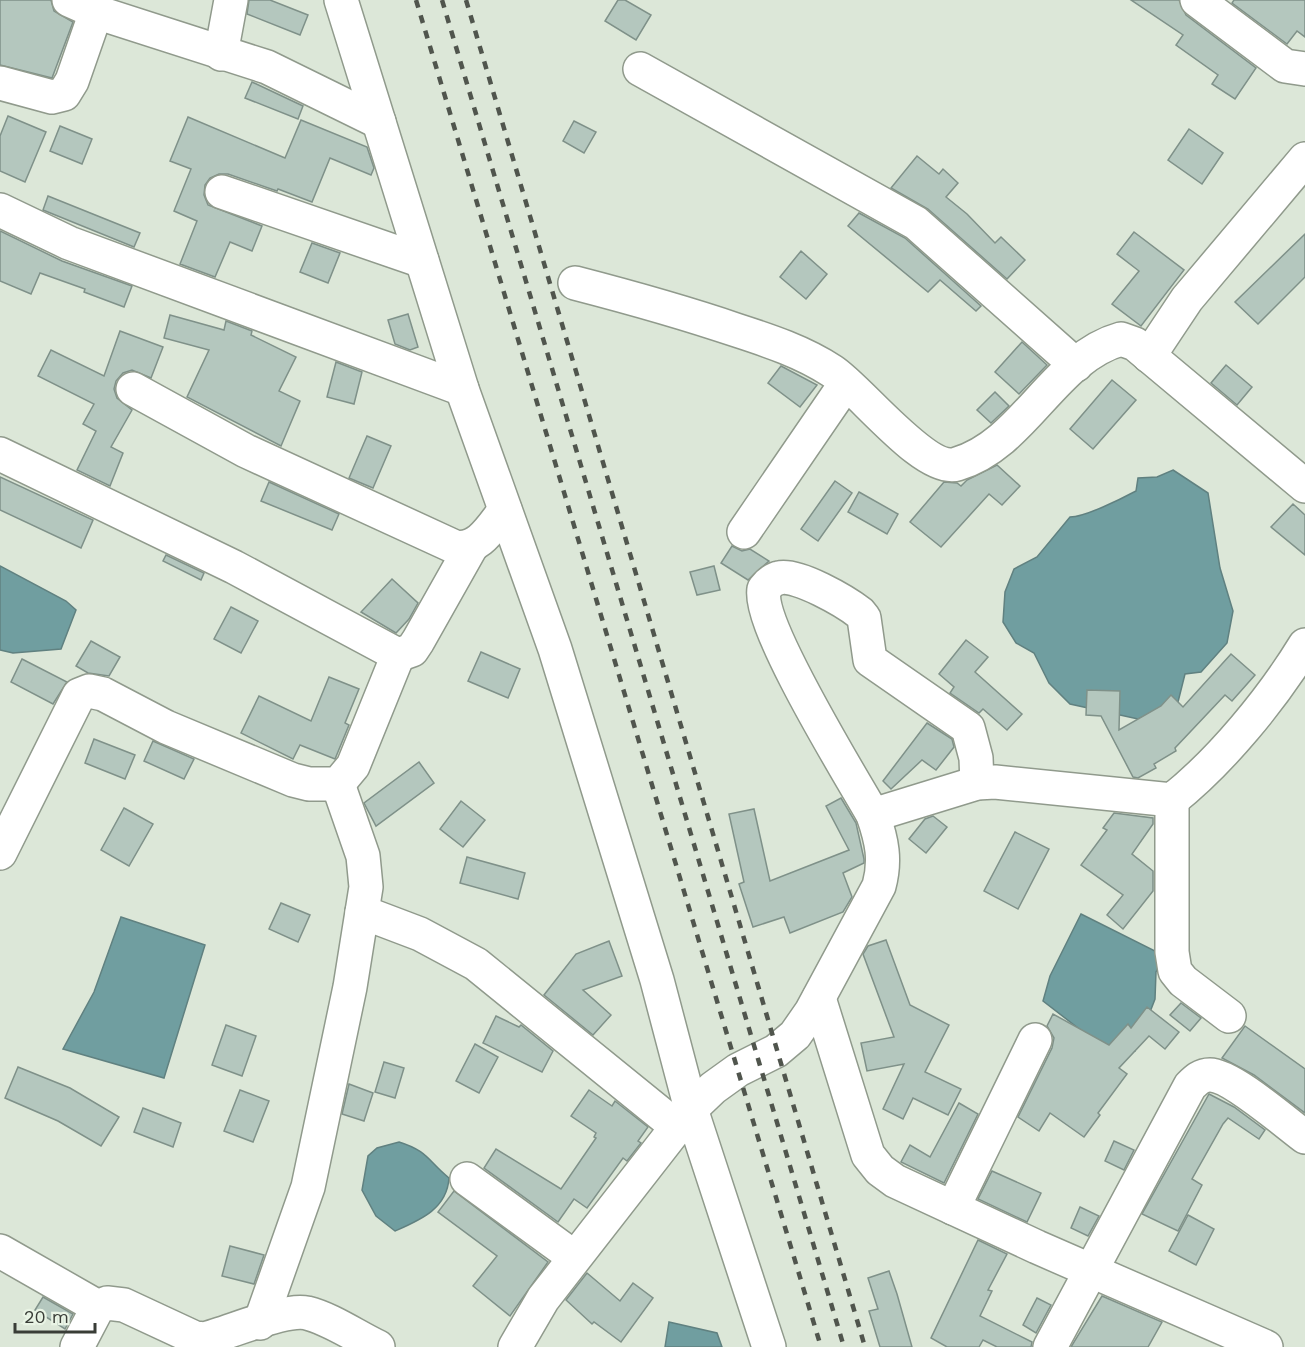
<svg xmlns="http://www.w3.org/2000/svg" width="1305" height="1347" font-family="'Work Sans',sans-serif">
	<rect width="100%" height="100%" fill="#dce7d8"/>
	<g fill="#709ea0" stroke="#608180" stroke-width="1.5">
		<path d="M1173,470L1208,493L1220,568L1233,611L1227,643L1201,672L1185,674L1178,702L1138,719L1070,704L1049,683L1034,653L1016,643L1003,622L1005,592L1014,569L1037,557L1070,517C1085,517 1121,499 1136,491L1138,478L1157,477Z"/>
		<polygon points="0,566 66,601 76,610 61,649 13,653 0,650"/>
		<polygon points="1081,914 1165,956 1156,972 1155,999 1135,1051 1100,1045 1043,1001 1050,976"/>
		<polygon points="121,917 205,945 164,1078 63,1049 94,992"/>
		<path d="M399,1142C428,1151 428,1161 449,1178C447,1209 420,1220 395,1231L376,1216L362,1190L368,1156L377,1148Z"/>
		<polygon points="669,1322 717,1333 722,1347 665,1347"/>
	</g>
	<g fill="#b4c7be" stroke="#7f9189" stroke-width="1.5">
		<polygon points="0,0 51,0 54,11 73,22 52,78 0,65"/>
		<polygon points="249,0 270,0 308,15 300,35 247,14"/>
		<polygon points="618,0 625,0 651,15 636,40 605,21"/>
		<polygon points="1131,0 1179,0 1186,15 1256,68 1235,99 1212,84 1218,75 1176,45 1183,35"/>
		<polygon points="1234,0 1305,0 1305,37 1297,31 1287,44 1232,3"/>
		<polygon points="252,82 303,106 298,119 245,98"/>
		<polygon points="8,116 46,132 25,182 0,171 0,136"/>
		<polygon points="188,117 285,158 301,120 367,147 374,168 371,175 330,158 312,202 278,189 277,191 228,174 219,174 210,178 205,185 204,195 208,205 262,226 252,251 230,242 215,277 180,264 197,221 174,211 191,169 170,161"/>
		<polygon points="574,121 596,132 584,153 563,141"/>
		<polygon points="60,126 92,139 82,164 50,151"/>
		<polygon points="1189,129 1223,153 1202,184 1168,160"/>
		<polygon points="917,156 939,174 943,169 958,183 946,197 967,214 995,243 1001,237 1025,260 1007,279 928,209 891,188"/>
		<polygon points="48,196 140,233 134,247 43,210"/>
		<polygon points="859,213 905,238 981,306 976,311 940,280 928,292 848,226"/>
		<polygon points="0,231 62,261 132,286 124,307 84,292 85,289 40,273 31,294 0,281"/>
		<polygon points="1134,232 1184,270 1141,326 1112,304 1139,271 1117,254"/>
		<polygon points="1305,234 1305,277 1258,324 1235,302"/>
		<polygon points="312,243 340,253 328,283 300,272"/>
		<polygon points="801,251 827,274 806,299 780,277"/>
		<polygon points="408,314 418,347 410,350 395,344 388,320"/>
		<polygon points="170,315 224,330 226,321 252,331 251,335 296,357 279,391 300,401 281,446 187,397 209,350 164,338"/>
		<polygon points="120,331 163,347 151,378 132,370 123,373 116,381 114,389 117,398 132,410 111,447 123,453 110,486 77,470 96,431 83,424 94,404 38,376 51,350 104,376"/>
		<polygon points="1022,342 1047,365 1019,394 995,372"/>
		<polygon points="336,362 362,372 354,404 327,397"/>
		<polygon points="1226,365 1252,387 1237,405 1211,383"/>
		<polygon points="781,366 817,385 800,407 768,383"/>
		<polygon points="1112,380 1136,400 1093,449 1070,429"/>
		<polygon points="995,392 1009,406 991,423 977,410"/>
		<polygon points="367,436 391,446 373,488 349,478"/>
		<polygon points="997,465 1020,486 1002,505 989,494 941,547 910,522 944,482 957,483 961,486 967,480"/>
		<polygon points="0,477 93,520 81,548 0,510"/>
		<polygon points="835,481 852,493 818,541 801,529"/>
		<polygon points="269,482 339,514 332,530 261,501"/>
		<polygon points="859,492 898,514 887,534 848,512"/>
		<polygon points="1293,504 1305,515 1305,555 1271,527"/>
		<polygon points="732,546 742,551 750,549 769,561 748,580 721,563"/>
		<polygon points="166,555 204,573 201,580 163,561"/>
		<polygon points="714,566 720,590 697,595 690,572"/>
		<polygon points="392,579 418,603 409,619 396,633 361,612"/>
		<polygon points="231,607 258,621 241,653 214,639"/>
		<polygon points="966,640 988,657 975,672 1022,714 1007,730 983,709 979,713 950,693 954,687 939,674"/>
		<polygon points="91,641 120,657 109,676 88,673 76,666"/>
		<polygon points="481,652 520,669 508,698 468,681"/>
		<polygon points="1231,654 1255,675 1232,701 1225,695 1175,748 1176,751 1154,764 1156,768 1138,778 1133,777 1101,716 1086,715 1087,690 1120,691 1119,730 1161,706 1171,695 1183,707"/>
		<polygon points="22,659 67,682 53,704 11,682"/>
		<polygon points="329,677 359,689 345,723 349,725 335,759 300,745 293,759 241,733 259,696 311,721"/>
		<polygon points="927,723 952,739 954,747 936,770 922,760 891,789 883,781"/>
		<polygon points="94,739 135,755 125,779 85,763"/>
		<polygon points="153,741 194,759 184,779 144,761"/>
		<polygon points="419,762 434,783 376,826 364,803"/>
		<polygon points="841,798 856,823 864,859 864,863 843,873 852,897 843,912 790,933 784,917 753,927 739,884 744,882 729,814 754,809 770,881 849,850 826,806"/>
		<polygon points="461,801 485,820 463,847 440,829"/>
		<polygon points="124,808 153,824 129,866 101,850"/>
		<polygon points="1114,813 1153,818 1153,824 1132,854 1153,871 1153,891 1123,929 1107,915 1123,895 1081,865 1107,830 1103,828"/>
		<polygon points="933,816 947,827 926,853 909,839 925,819"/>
		<polygon points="1015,832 1049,849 1018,909 984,891"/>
		<polygon points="467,857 525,873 518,899 460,883"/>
		<polygon points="281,903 310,915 298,942 269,929"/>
		<polygon points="886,940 910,1005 949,1025 925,1072 961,1089 948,1115 913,1098 903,1119 883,1109 904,1064 867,1071 861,1043 894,1037 863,954 868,946"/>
		<polygon points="609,941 622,976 583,990 611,1015 593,1035 544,995 576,954"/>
		<polygon points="1181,1003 1201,1018 1190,1031 1170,1015"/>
		<polygon points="1147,1007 1179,1032 1165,1049 1149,1036 1119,1068 1127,1074 1098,1113 1100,1115 1084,1137 1050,1113 1039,1131 1018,1117 1052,1048 1054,1038 1047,1026 1053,1014 1109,1045 1128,1024 1131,1028"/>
		<polygon points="496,1016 519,1027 521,1025 553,1051 542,1072 483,1043"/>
		<polygon points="226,1025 256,1036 242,1076 212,1065"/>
		<polygon points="1245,1026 1305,1069 1305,1113 1254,1075 1222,1058"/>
		<polygon points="475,1044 498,1057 479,1093 456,1081"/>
		<polygon points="384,1062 404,1068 395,1098 375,1092"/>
		<polygon points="18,1067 70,1088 119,1117 101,1146 58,1121 5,1098"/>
		<polygon points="349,1084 373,1093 364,1121 342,1114"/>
		<polygon points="240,1090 269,1101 253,1142 224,1131"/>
		<polygon points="589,1090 612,1106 615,1101 648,1127 638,1141 641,1143 627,1161 623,1158 587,1208 574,1199 558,1222 484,1168 496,1149 561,1189 596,1138 594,1137 596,1133 571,1116"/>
		<polygon points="1209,1094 1234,1107 1265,1130 1259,1139 1228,1118 1223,1124 1192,1179 1202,1185 1178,1231 1142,1214"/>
		<polygon points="959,1103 978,1114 944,1183 901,1162 910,1145 930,1157"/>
		<polygon points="143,1108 181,1123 173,1147 134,1132"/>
		<polygon points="1114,1141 1134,1150 1124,1170 1105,1161"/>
		<polygon points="992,1171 1041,1193 1027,1222 978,1199"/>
		<polygon points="454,1191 548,1262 510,1316 473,1286 497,1256 438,1212"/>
		<polygon points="1080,1207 1099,1216 1088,1236 1071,1228"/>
		<polygon points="1188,1215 1214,1229 1196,1265 1169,1251"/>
		<polygon points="978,1240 1007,1254 988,1290 992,1291 980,1316 1032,1342 1031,1347 997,1347 983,1340 979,1347 947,1347 931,1338"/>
		<polygon points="230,1246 264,1255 254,1284 222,1276"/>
		<polygon points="889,1271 897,1294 912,1347 880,1347 869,1311 878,1309 868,1278"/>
		<polygon points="587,1273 620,1301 633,1283 653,1298 621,1342 594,1322 592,1324 566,1300"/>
		<polygon points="1102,1296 1162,1322 1148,1347 1071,1347"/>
		<polygon points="43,1297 73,1314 65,1329 35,1310"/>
		<polygon points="1037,1298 1051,1305 1036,1333 1023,1325"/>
	</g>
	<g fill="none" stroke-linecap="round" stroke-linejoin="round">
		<g stroke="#909a8c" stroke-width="36">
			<g id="minor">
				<polyline points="69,0 96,12 267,67 379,122"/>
				<polyline points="341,0 462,389 555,649 657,980 691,1109 769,1347"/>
				<polyline points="1197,0 1285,66 1305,69"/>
				<polyline points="221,54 231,0"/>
				<polyline points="640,69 916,223 1076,365"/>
				<polyline points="0,83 52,97 64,94 72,81 96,12"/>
				<polyline points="222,192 422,261"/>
				<polyline points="0,210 69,243 462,389"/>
				<path d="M575,283C629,297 683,312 736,330C770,341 803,352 832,371C860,389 925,474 957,464C1025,444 1053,358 1121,339L1135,344L1305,486"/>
				<polyline points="1149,356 1187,299 1305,159"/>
				<path d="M133,389L246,451L455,547C479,551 492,526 505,510"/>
				<polyline points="0,454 234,567 398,655 412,650 418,641 471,547"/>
				<polyline points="744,532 846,383"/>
				<polyline points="1172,800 1172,952 1175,971 1183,981 1229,1016"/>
				<path d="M873,815L977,783L995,782L1172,800C1221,761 1272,699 1305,645"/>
				<polyline points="0,853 79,695 89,691 103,694 166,727 293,780 309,784 338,784 353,766 398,655"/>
				<polyline points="362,912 420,934 476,964 677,1127"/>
				<polyline points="819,998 868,1155 880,1170 895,1181 1037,1247 1266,1347"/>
				<polyline points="467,1179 574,1257"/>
				<polyline points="953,1208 1035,1040"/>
				<polyline points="0,1251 98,1307"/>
				<polyline points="260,1323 308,1187 350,987 366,887 363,856 338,784"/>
				<path d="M77,1347L98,1307L107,1303L124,1305L195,1338L204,1339C229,1333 284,1308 307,1313C331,1319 355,1336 378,1347"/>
				<path d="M515,1347L543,1299L691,1109L713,1088L738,1070L776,1051L795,1035L811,1012L879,886C886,860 882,841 873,815C851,776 757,625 764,589C768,584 773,579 779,578C797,573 846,602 860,613L864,618L870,660L968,728L976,758L977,783"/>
				<path d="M1050,1347L1190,1086C1196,1080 1201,1075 1210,1075C1231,1075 1286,1123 1305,1137"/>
			</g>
		</g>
		<use href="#minor" stroke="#fff" stroke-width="33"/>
		<g stroke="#50554d" stroke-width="4.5" stroke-dasharray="8 8" stroke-linecap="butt">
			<polyline points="416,0 821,1347"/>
			<polyline points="442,0 844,1347"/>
			<polyline points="466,0 865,1347"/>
		</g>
	</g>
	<path d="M15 1323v9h80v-9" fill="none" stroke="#393d37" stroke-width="3"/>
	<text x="24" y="1323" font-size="18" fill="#393d37" stroke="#e9f4e5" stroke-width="4.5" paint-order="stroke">20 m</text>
</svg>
